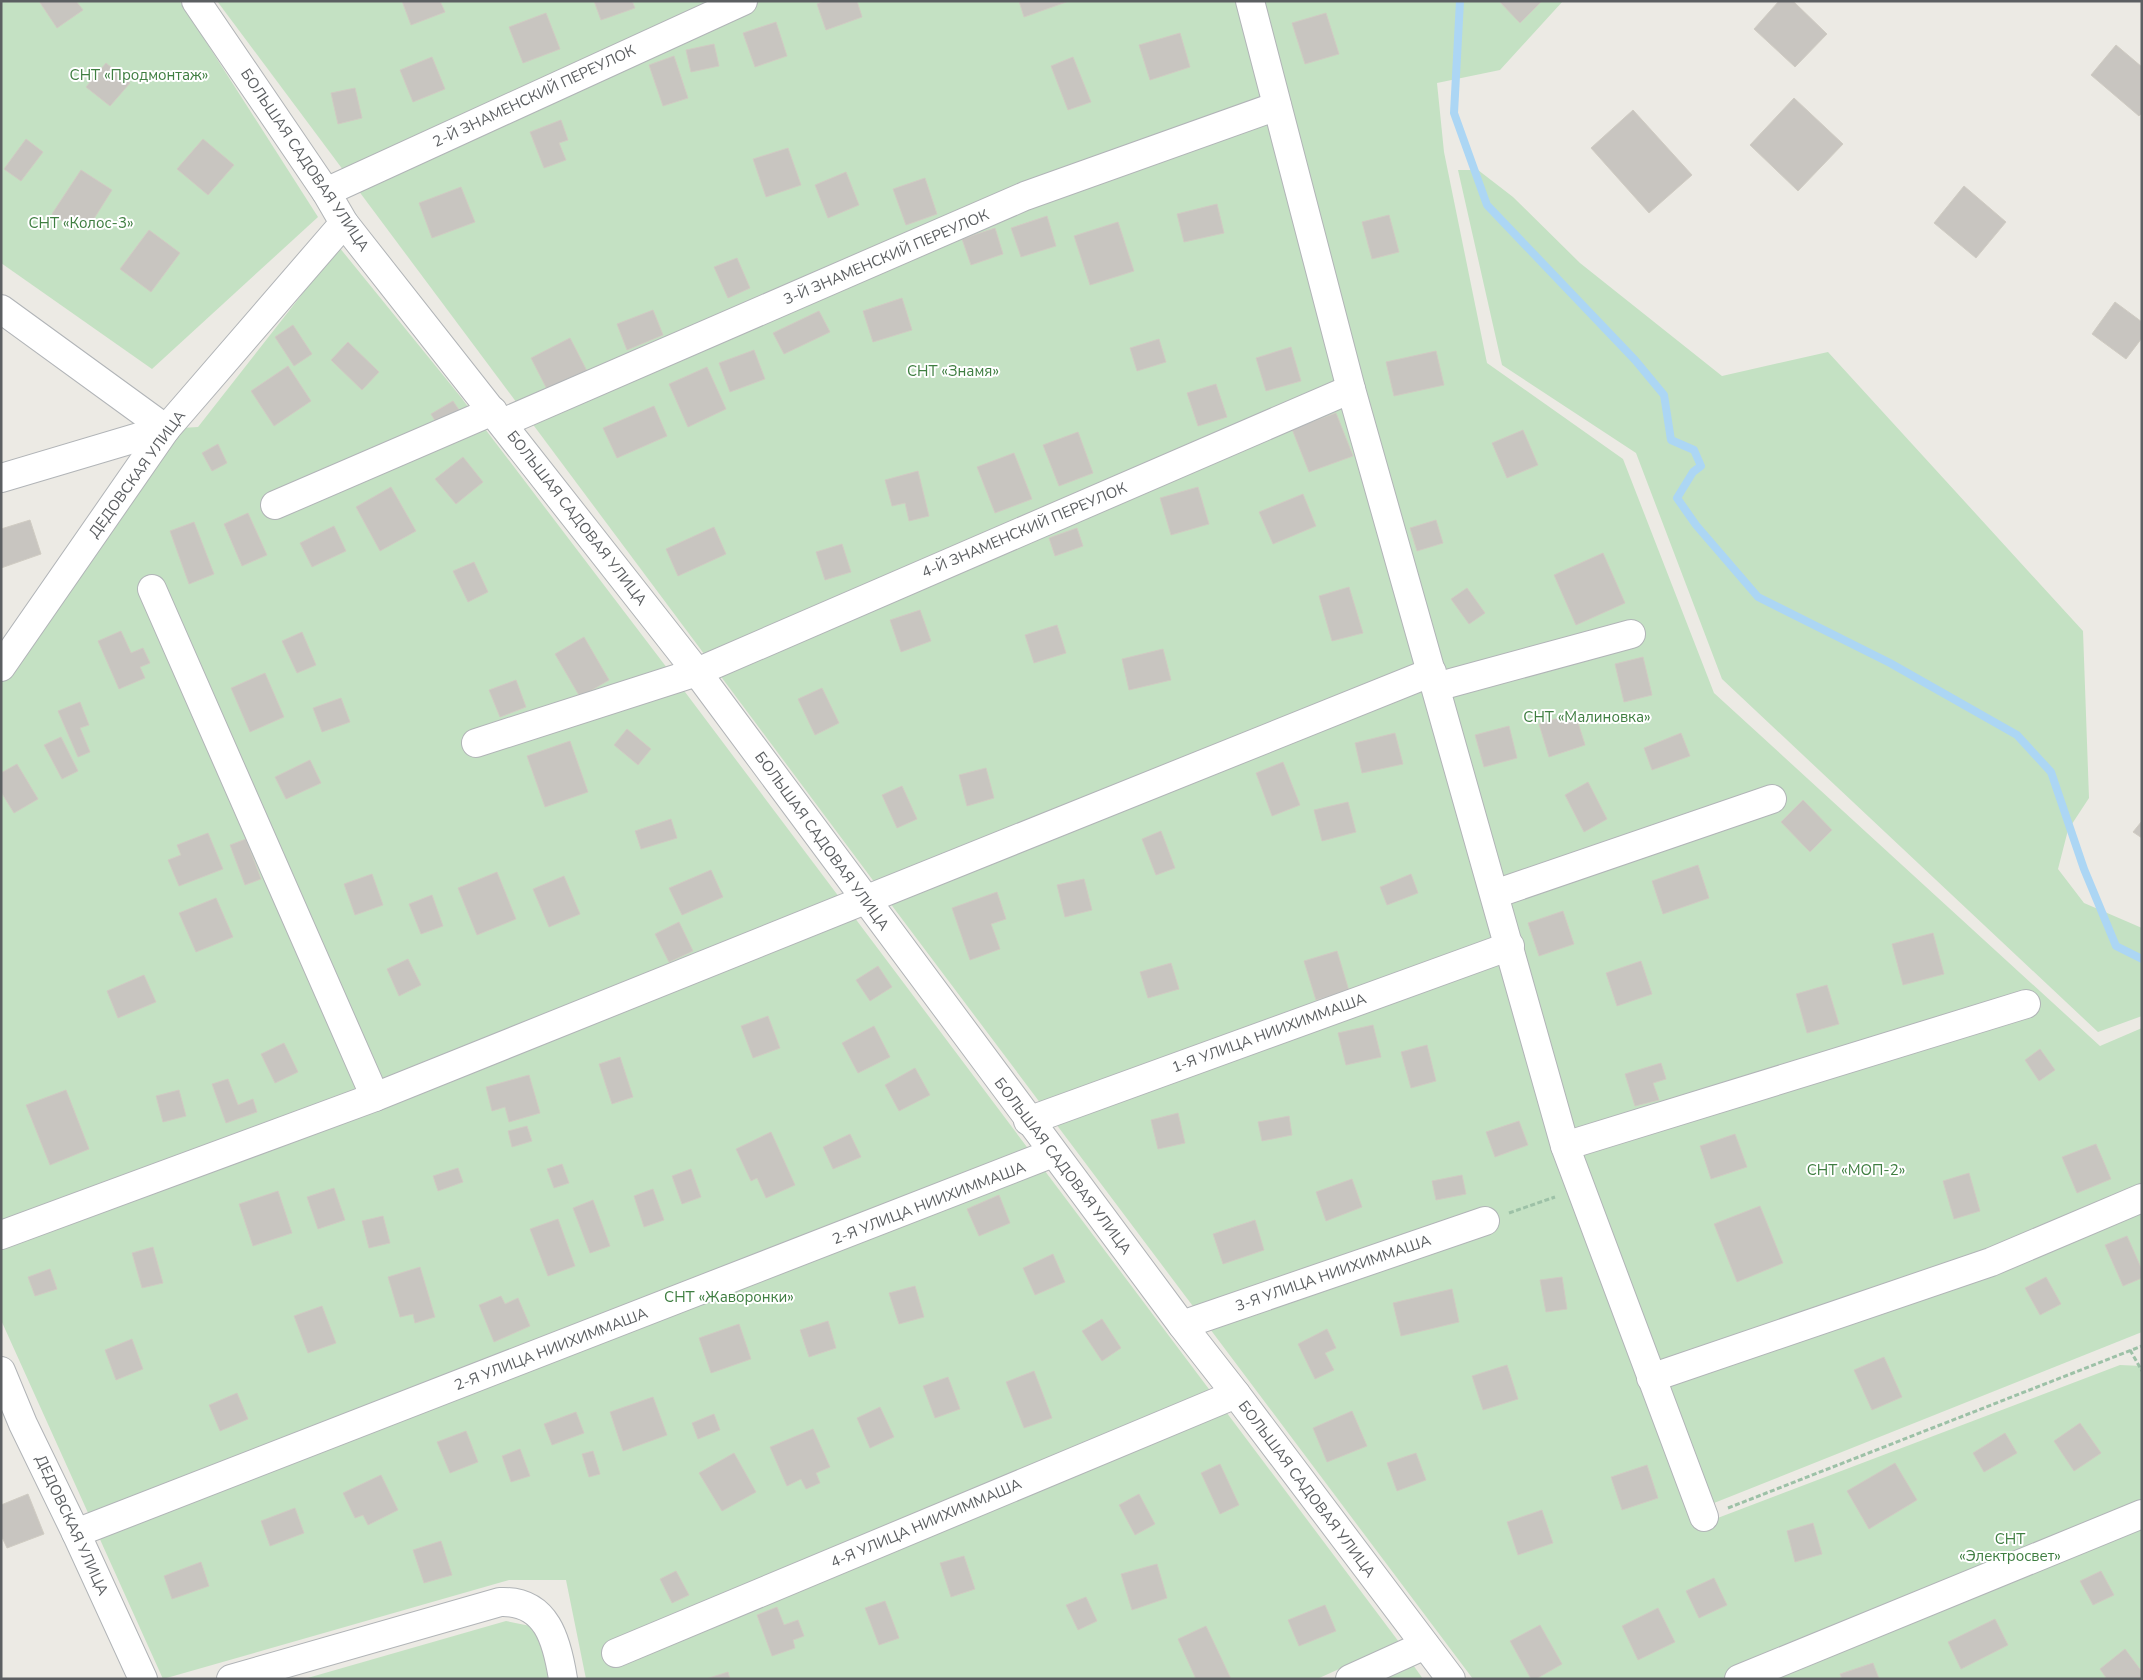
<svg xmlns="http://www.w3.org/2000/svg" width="2143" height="1680" font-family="'Nunito Sans',sans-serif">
	<rect width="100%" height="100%" fill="#eceae4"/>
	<g fill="#c4e1c3">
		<polygon points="1,1 180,1 318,217 152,369 1,263"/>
		<polygon points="217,1 1237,1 1415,667 875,883"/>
		<polygon points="1263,1 1563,1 1500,70 1437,83 1444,152 1487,363 1623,459 1714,693 2100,1046 2142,1028 2142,1332 1709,1505 1580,1163 1414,573"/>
		<polygon points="1458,170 1478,170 1513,197 1580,263 1722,376 1828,352 2083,631 2089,798 2068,830 2058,869 2084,903 2142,928 2142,1016 2098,1032 1722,679 1636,453 1502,365"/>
		<polygon points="339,247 460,396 664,664 1399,1642 1317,1679 586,1679 566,1580 509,1580 163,1679 1,1320 1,667 166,429 198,427"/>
		<polygon points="1422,686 1570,1193 1694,1527 2120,1365 2142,1366 2142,1679 1473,1679 890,903"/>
		<polygon points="506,1621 540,1628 548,1679 304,1679"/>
		<polygon points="1411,1662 1423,1679 1373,1679"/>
	</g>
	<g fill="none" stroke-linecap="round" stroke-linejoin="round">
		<polyline stroke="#acd6f4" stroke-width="8" points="1460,1 1454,113 1487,205 1635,360 1664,395 1671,440 1694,450 1701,466 1693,472 1677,498 1696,525 1758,597 1890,663 2017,735 2051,772 2084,869 2116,946 2142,959"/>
	</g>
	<g fill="#c8c5c0" stroke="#d0ccc3">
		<polygon points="39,1 76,1 83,10 57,28"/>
		<polygon points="402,1 440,1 445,12 411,25"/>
		<polygon points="594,1 632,1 635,8 601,20"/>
		<polygon points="824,1 857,1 862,17 826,30 817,4"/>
		<polygon points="1019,1 1069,1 1024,17"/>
		<polygon points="1499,1 1542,1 1520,23"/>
		<polygon points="1779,1 1793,1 1827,34 1795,67 1754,29"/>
		<polygon points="546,13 560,49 523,63 509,27"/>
		<polygon points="1326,13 1339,54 1305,64 1292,23"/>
		<polygon points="776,22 787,56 755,67 743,33"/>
		<polygon points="1180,33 1190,67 1150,80 1139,45"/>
		<polygon points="714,44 719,66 691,72 686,50"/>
		<polygon points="2116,45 2142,67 2142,113 2139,116 2091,75"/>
		<polygon points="674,56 688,98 663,106 649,65"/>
		<polygon points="432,57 445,89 413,102 400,70"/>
		<polygon points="1073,57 1091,102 1068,110 1051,66"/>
		<polygon points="106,63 130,83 110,106 86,87"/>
		<polygon points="355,88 362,118 338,124 331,93"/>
		<polygon points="1794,98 1843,144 1798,191 1750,145"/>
		<polygon points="1633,110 1692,175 1649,213 1591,148"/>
		<polygon points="561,120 568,140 559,143 566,160 544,168 530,132"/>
		<polygon points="26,139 43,152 21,181 4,169"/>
		<polygon points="203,139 234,165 208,195 177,169"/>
		<polygon points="788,148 801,185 766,197 753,159"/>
		<polygon points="81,170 112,190 90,225 77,216 70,226 52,214"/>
		<polygon points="846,172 859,205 828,218 815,185"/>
		<polygon points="925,178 937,214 906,225 893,189"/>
		<polygon points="1964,186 2006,222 1976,258 1934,223"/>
		<polygon points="461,187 475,222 432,238 419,203"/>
		<polygon points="1217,204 1224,233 1184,242 1177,214"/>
		<polygon points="1389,215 1399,252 1372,259 1362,222"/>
		<polygon points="1047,216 1056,246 1021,257 1011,228"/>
		<polygon points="1118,222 1134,271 1090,285 1074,236"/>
		<polygon points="995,228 1003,254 971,265 962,239"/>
		<polygon points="149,230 180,253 151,292 120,269"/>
		<polygon points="737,258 750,288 728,298 714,267"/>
		<polygon points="902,298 912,330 873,342 863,311"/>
		<polygon points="2115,302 2142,322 2142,338 2126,359 2092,334"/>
		<polygon points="653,310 663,335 627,350 617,324"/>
		<polygon points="819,311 830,332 784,354 773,333"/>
		<polygon points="293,325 312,354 294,366 275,337"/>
		<polygon points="570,338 589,375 550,395 531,358"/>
		<polygon points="1159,339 1166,362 1137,371 1130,348"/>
		<polygon points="348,342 379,372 362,390 331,360"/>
		<polygon points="1291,347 1301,381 1266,391 1256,358"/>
		<polygon points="754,350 765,379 730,392 719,363"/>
		<polygon points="1436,351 1444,385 1394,396 1386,362"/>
		<polygon points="288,366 311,401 274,426 251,391"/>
		<polygon points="707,367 726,409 688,427 669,384"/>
		<polygon points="1216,384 1227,417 1198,426 1187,393"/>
		<polygon points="453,401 461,413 439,427 431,414"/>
		<polygon points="654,406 667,436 617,458 603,428"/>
		<polygon points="1336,413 1353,456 1309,472 1292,429"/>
		<polygon points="1523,430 1538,465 1507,478 1492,443"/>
		<polygon points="1078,432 1093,473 1059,486 1043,445"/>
		<polygon points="218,444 227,463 212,471 202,453"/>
		<polygon points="1014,453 1032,499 995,513 977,467"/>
		<polygon points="463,457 483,482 456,504 435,479"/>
		<polygon points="918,471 929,516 909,521 905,503 892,506 885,480"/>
		<polygon points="391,487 416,531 380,551 356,507"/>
		<polygon points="1198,487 1209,524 1171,535 1160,498"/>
		<polygon points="1303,494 1316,526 1273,544 1259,512"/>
		<polygon points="248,513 267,555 242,566 224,524"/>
		<polygon points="30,520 41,554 1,568 1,529"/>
		<polygon points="1436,520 1443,543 1417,551 1410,528"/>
		<polygon points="194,522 214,574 189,584 170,531"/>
		<polygon points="334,526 346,551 312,567 300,543"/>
		<polygon points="714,527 726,554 678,576 666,549"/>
		<polygon points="1077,528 1083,546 1055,556 1049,538"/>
		<polygon points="842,544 851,572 825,580 816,552"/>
		<polygon points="1603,553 1625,603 1576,625 1554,575"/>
		<polygon points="474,562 488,592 468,602 453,571"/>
		<polygon points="1349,587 1363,633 1332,641 1319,596"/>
		<polygon points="1467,588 1485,613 1469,624 1451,599"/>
		<polygon points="920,610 931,641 901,652 890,620"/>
		<polygon points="1057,625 1066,653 1034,663 1025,635"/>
		<polygon points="121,631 131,653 143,648 150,663 140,667 145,678 119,689 98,641"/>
		<polygon points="302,632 316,665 297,673 282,641"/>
		<polygon points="584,637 609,680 580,697 555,654"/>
		<polygon points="1163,649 1171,680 1129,690 1122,659"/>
		<polygon points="1643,657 1652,695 1624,702 1615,664"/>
		<polygon points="265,673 284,717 250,732 231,688"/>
		<polygon points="516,680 526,707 500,717 489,690"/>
		<polygon points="822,688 839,723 815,735 798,699"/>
		<polygon points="341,698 350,722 322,732 313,708"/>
		<polygon points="80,702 89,725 80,728 90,752 78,757 58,711"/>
		<polygon points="1575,713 1585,745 1549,757 1539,724"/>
		<polygon points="1509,726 1517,758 1484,767 1475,735"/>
		<polygon points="627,729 651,749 638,765 614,745"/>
		<polygon points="1395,733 1403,764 1362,773 1355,743"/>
		<polygon points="1681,733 1690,756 1652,770 1644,748"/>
		<polygon points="61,737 78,771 62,779 44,745"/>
		<polygon points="570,741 588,792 545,807 527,756"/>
		<polygon points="310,760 321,783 286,799 275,777"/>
		<polygon points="1283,762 1300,805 1272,816 1256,773"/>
		<polygon points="17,764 38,799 14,813 1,792 1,773"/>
		<polygon points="986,768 994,798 967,806 959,775"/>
		<polygon points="1588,782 1607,819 1584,832 1565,795"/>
		<polygon points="902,786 917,819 897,828 882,795"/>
		<polygon points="1803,800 1832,830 1810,852 1781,822"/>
		<polygon points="1348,802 1356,832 1322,841 1314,810"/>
		<polygon points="671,819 677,838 641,849 635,831"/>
		<polygon points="2142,821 2142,838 2133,832"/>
		<polygon points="1161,831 1175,868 1156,875 1142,839"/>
		<polygon points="208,833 223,869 179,886 168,860 181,855 177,845"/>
		<polygon points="246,839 261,879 245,885 230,845"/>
		<polygon points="1698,865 1709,898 1663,914 1652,881"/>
		<polygon points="711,870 723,897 682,915 669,888"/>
		<polygon points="497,872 516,919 477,935 458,888"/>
		<polygon points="372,874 383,905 355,915 344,884"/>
		<polygon points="1411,874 1418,893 1387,905 1380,887"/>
		<polygon points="564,876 580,914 549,927 533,889"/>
		<polygon points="1084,879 1092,910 1065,917 1057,885"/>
		<polygon points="997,892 1006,919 991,924 1000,949 970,960 952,908"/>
		<polygon points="432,895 443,926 421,934 409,904"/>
		<polygon points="216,898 233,937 196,952 179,913"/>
		<polygon points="1563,911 1574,944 1539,956 1528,923"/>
		<polygon points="679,922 693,951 669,962 655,934"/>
		<polygon points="1933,933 1944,974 1903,985 1892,944"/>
		<polygon points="1337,951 1349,991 1316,1000 1304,961"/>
		<polygon points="408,959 421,985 399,996 387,969"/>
		<polygon points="1641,961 1652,994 1617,1006 1606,973"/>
		<polygon points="1171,963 1179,989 1148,998 1140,972"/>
		<polygon points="878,966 892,987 870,1001 856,980"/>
		<polygon points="144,975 156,1002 118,1018 107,991"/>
		<polygon points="1827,985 1839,1024 1807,1033 1796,994"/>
		<polygon points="768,1016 780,1048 753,1058 741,1026"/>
		<polygon points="1373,1025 1381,1057 1346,1065 1338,1033"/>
		<polygon points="874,1026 890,1057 858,1073 842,1043"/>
		<polygon points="284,1043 298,1072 275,1083 261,1054"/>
		<polygon points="1427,1045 1436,1081 1411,1088 1401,1052"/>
		<polygon points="2040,1049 2055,1070 2039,1081 2025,1060"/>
		<polygon points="620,1057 633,1097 612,1104 599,1064"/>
		<polygon points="1661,1063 1666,1079 1653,1083 1659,1100 1635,1106 1625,1074"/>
		<polygon points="915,1068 930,1095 899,1111 885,1085"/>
		<polygon points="529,1075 540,1113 509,1122 505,1107 492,1111 486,1087"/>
		<polygon points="228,1079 238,1105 253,1099 257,1112 226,1123 212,1084"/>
		<polygon points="66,1090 89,1149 50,1165 26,1105"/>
		<polygon points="179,1090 186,1116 163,1122 156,1096"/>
		<polygon points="1178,1113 1185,1143 1158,1149 1151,1120"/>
		<polygon points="1289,1116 1292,1135 1262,1141 1258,1122"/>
		<polygon points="1519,1121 1528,1145 1495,1157 1486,1132"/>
		<polygon points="527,1126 532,1141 512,1147 508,1131"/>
		<polygon points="771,1132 795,1185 766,1198 757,1178 751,1181 736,1149"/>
		<polygon points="850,1134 861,1157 833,1169 823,1147"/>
		<polygon points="1735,1134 1747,1167 1711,1179 1700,1146"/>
		<polygon points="2096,1144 2111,1179 2077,1193 2062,1157"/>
		<polygon points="562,1164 569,1183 554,1188 547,1169"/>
		<polygon points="458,1168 463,1182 438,1191 433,1176"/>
		<polygon points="691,1169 701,1197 682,1204 672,1176"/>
		<polygon points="1969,1173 1980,1211 1954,1219 1943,1181"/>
		<polygon points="1462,1175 1466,1194 1436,1200 1432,1181"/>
		<polygon points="1352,1179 1362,1207 1326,1221 1316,1192"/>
		<polygon points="334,1188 345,1220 318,1229 307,1197"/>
		<polygon points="653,1189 664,1220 644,1227 634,1196"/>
		<polygon points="278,1191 292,1233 253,1246 239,1204"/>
		<polygon points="999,1195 1010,1223 979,1236 967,1209"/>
		<polygon points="593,1200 610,1246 590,1253 573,1208"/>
		<polygon points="1760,1206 1783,1263 1737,1282 1714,1224"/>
		<polygon points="383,1216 390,1243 369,1248 362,1221"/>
		<polygon points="558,1219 575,1266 548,1276 530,1229"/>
		<polygon points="1255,1220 1264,1250 1223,1264 1213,1234"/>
		<polygon points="2127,1236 2142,1270 2142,1278 2123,1286 2105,1245"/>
		<polygon points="153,1247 163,1283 142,1288 132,1253"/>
		<polygon points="1053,1254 1065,1282 1035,1295 1023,1268"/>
		<polygon points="420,1267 435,1317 415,1323 413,1314 400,1317 388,1277"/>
		<polygon points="50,1269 57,1289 35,1296 28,1277"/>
		<polygon points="1562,1277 1567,1309 1546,1312 1540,1280"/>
		<polygon points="2046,1277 2061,1304 2040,1315 2025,1288"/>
		<polygon points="915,1286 924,1317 899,1324 889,1293"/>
		<polygon points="1452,1289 1459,1322 1401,1336 1393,1303"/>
		<polygon points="501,1296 505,1304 518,1298 530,1326 494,1342 479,1305"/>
		<polygon points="322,1306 336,1343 308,1353 294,1316"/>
		<polygon points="1102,1319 1121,1348 1102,1361 1082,1331"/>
		<polygon points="828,1321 836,1348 809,1357 800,1330"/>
		<polygon points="739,1324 751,1359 711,1373 699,1338"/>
		<polygon points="1327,1329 1336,1348 1325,1353 1334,1370 1315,1379 1298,1344"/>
		<polygon points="132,1339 143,1369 116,1380 105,1350"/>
		<polygon points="1884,1357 1902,1397 1872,1410 1854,1370"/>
		<polygon points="1507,1365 1518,1399 1483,1410 1472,1376"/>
		<polygon points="1034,1371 1052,1418 1024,1428 1006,1382"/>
		<polygon points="948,1377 960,1409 935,1418 923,1386"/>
		<polygon points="237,1393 248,1419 220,1431 209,1405"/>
		<polygon points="653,1397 667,1435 623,1451 610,1412"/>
		<polygon points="880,1407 894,1437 870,1448 857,1418"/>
		<polygon points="1352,1411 1367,1446 1327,1462 1313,1428"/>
		<polygon points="576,1412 584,1433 552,1445 544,1424"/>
		<polygon points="714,1414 720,1430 698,1439 692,1423"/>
		<polygon points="2080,1423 2101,1453 2074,1471 2054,1441"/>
		<polygon points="813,1429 830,1467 816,1473 820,1483 806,1489 801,1479 787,1486 770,1447"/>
		<polygon points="466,1431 478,1462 450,1473 437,1442"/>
		<polygon points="2005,1433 2017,1453 1984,1472 1973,1453"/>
		<polygon points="520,1449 530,1476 511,1482 502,1456"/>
		<polygon points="593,1451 600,1474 589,1477 582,1454"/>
		<polygon points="734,1453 756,1492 722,1511 699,1473"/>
		<polygon points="1416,1453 1426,1480 1397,1491 1387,1463"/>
		<polygon points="1895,1463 1917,1500 1869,1529 1847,1491"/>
		<polygon points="1220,1464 1239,1505 1220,1514 1201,1473"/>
		<polygon points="1647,1465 1658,1498 1622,1510 1611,1477"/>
		<polygon points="381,1475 398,1510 368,1525 363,1515 355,1518 343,1493"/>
		<polygon points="28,1494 44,1534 7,1548 1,1535 1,1505"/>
		<polygon points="1139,1494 1155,1524 1135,1535 1119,1505"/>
		<polygon points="295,1508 304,1533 270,1546 261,1521"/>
		<polygon points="1542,1510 1553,1543 1518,1555 1507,1522"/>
		<polygon points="1813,1523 1822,1554 1795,1562 1787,1531"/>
		<polygon points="441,1541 452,1575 424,1583 413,1550"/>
		<polygon points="964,1556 975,1589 951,1597 940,1563"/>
		<polygon points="201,1562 209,1586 172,1599 164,1576"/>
		<polygon points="1157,1564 1167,1598 1132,1610 1121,1574"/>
		<polygon points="676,1571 689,1595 672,1603 660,1579"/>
		<polygon points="2101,1571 2114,1595 2093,1605 2080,1581"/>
		<polygon points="1714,1578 1727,1605 1699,1618 1686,1591"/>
		<polygon points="1086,1597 1097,1621 1078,1630 1066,1605"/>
		<polygon points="885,1601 899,1638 879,1645 865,1608"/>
		<polygon points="1325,1605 1336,1631 1299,1646 1288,1620"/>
		<polygon points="777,1607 784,1625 798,1620 804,1636 793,1640 795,1648 772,1656 757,1615"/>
		<polygon points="1658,1608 1675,1642 1638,1660 1622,1626"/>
		<polygon points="1995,1619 2008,1645 1961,1669 1948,1642"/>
		<polygon points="1540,1625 1562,1664 1536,1679 1531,1679 1510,1641"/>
		<polygon points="1206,1626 1231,1679 1196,1679 1178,1639"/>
		<polygon points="2125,1649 2142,1672 2142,1679 2107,1679 2100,1669"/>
		<polygon points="1873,1663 1879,1679 1842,1679 1840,1674"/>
		<polygon points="728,1672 730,1679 706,1679"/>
	</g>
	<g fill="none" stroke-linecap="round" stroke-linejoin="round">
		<g stroke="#b1b4b7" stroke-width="30">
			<g id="minor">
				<polyline points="196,1 326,192 344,223 697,672 1182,1325 1236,1394 1451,1679"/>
				<polyline points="1250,1 1351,389 1565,1146 1704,1517"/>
				<polyline points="326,192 743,1"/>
				<polyline points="1,309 166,429"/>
				<polyline points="502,423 1025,196 1277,106"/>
				<polyline points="1,478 166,429"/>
				<polyline points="275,505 493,411"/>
				<polyline points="152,589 375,1097"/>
				<polyline points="1,667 166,429 344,223"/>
				<polyline points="1436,687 1631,634"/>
				<polyline points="476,743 697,672 1351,389"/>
				<polyline points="1495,894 1772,799"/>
				<polyline points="1028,1121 1510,946"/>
				<polyline points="1565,1146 2026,1004"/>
				<polyline points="1,1235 375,1097 1432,672"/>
				<polyline points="1182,1325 1485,1221"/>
				<polyline points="1,1371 23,1424 76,1533 143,1679"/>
				<polyline points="1651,1378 1991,1262 2142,1198"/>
				<polyline points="76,1533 1053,1153"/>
				<polyline points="616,1653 1236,1394"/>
				<path d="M231,1679L500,1602C547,1600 557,1641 563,1679"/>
				<polyline points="1350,1679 1425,1645"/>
				<polyline points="1739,1679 2142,1514"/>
			</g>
		</g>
		<g stroke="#9dc1a7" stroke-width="3" stroke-dasharray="5 2.5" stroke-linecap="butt">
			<polyline points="1509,1213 1555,1197"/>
			<polyline points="2130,1350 2142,1371"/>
			<polyline points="1728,1508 2142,1346"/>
		</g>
		<use href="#minor" stroke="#fff" stroke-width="28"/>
	</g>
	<g text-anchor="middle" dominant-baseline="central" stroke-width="4" stroke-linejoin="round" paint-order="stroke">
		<g font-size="15" fill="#3f7e41" stroke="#fff">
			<text x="139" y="75">СНТ «Продмонтаж»</text>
			<text x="81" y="223">СНТ «Колос-3»</text>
			<text x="953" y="371">СНТ «Знамя»</text>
			<text x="1587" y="717">СНТ «Малиновка»</text>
			<text x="1856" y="1170">СНТ «МОП-2»</text>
			<text x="729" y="1297">СНТ «Жаворонки»</text>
			<text x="2010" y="1539">СНТ<tspan x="2010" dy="17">«Электросвет»</tspan></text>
		</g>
		<g font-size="15" fill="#5c5f62" stroke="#fff">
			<text transform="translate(534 96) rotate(-25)">2-Й ЗНАМЕНСКИЙ ПЕРЕУЛОК</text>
			<text transform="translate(305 160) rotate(56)">БОЛЬШАЯ САДОВАЯ УЛИЦА</text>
			<text transform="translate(886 257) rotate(-23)">3-Й ЗНАМЕНСКИЙ ПЕРЕУЛОК</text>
			<text transform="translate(137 474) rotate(-54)">ДЕДОВСКАЯ УЛИЦА</text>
			<text transform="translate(577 518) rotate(52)">БОЛЬШАЯ САДОВАЯ УЛИЦА</text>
			<text transform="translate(1024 530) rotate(-23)">4-Й ЗНАМЕНСКИЙ ПЕРЕУЛОК</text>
			<text transform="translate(822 841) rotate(54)">БОЛЬШАЯ САДОВАЯ УЛИЦА</text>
			<text transform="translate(1269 1033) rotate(-20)">1-Я УЛИЦА НИИХИММАША</text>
			<text transform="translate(1063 1166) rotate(53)">БОЛЬШАЯ САДОВАЯ УЛИЦА</text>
			<text transform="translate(929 1203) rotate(-21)">2-Я УЛИЦА НИИХИММАША</text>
			<text transform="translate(1333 1273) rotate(-19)">3-Я УЛИЦА НИИХИММАША</text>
			<text transform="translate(551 1349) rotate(-21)">2-Я УЛИЦА НИИХИММАША</text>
			<text transform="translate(1307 1489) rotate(53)">БОЛЬШАЯ САДОВАЯ УЛИЦА</text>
			<text transform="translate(926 1523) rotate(-23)">4-Я УЛИЦА НИИХИММАША</text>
			<text transform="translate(72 1525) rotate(65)">ДЕДОВСКАЯ УЛИЦА</text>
		</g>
	</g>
	<rect width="2143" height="1680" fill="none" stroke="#5c5f62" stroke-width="5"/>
</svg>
